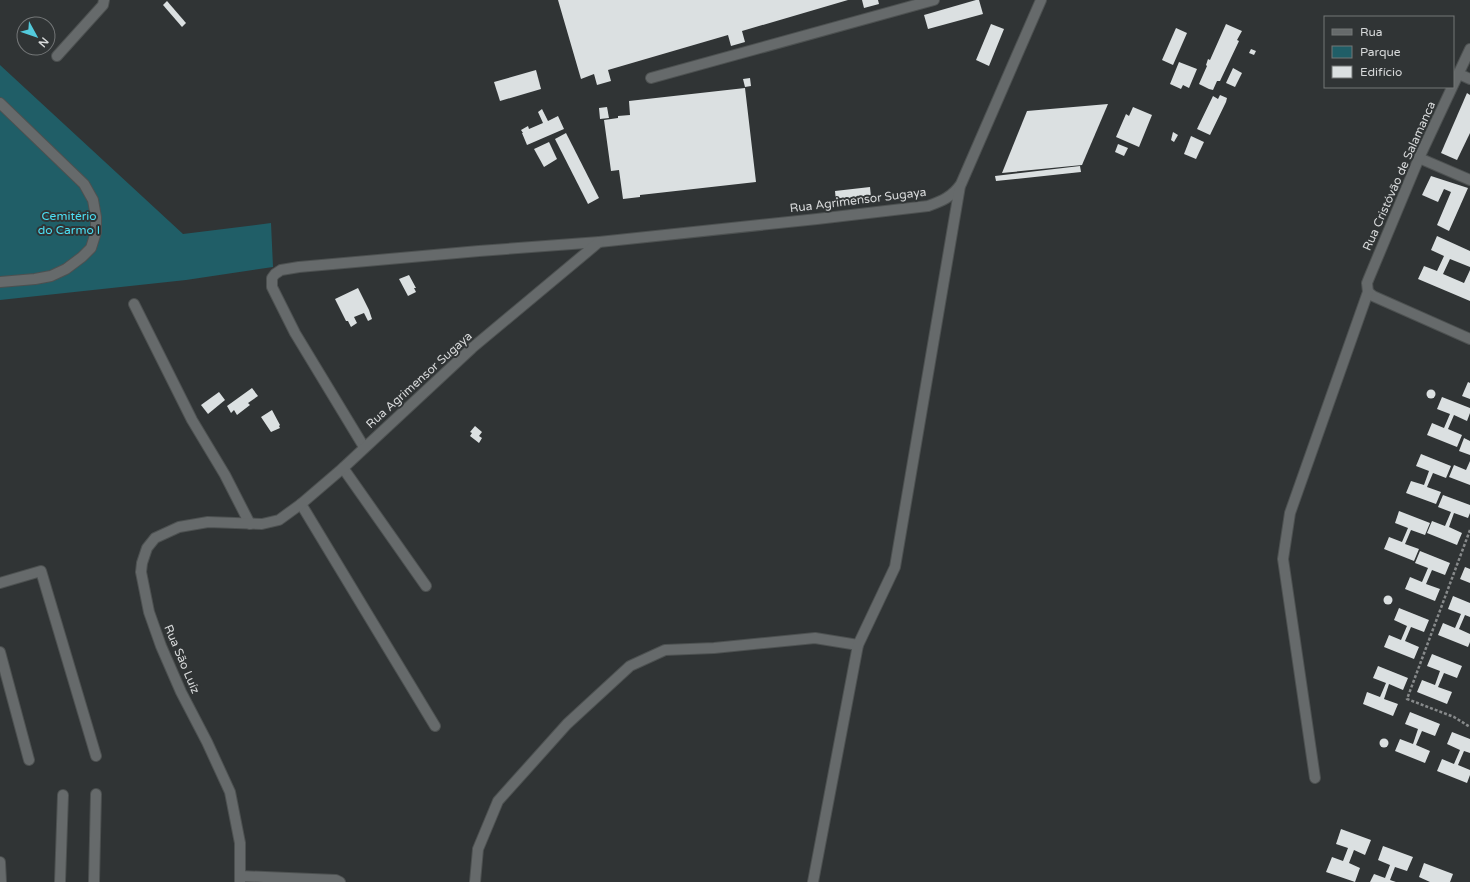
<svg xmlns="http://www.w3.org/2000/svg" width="1470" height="882" font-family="'Varela Round',sans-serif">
	<rect width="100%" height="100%" fill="#303435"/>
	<polygon fill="#205e67" points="0,65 183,234 271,223 273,267 186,280 0,300"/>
	<g fill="#dbe0e1">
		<polygon points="558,0 848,0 742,31 745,42 731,46 728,35 608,70 611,81 597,85 594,74 581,79"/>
		<polygon points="862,0 878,0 879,4 864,8"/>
		<polygon points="976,0 979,0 983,14 928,29 924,15"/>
		<polygon points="167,1 186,23 182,27 163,5"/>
		<polygon points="991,24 1004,29 989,66 976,60"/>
		<polygon points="1226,24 1242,31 1237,40 1239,41 1220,81 1217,81 1213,90 1209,89 1199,84 1207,66 1206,65 1208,59 1210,60"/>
		<polygon points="1176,28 1187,33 1173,65 1162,60"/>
		<polygon points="1251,49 1256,51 1254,55 1249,53"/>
		<polygon points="1179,62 1197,69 1189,88 1183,85 1181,89 1170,84"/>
		<polygon points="1233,68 1242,73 1235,87 1226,83"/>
		<polygon points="536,70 541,89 500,101 494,82"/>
		<polygon points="750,78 751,86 745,87 743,79"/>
		<polygon points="745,88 756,182 640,195 640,197 623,199 619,170 611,171 604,120 618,118 618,116 630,115 629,101"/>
		<polygon points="1467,93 1470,95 1470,133 1457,160 1441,153"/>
		<polygon points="1220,95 1227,98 1226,102 1210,135 1197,129 1213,96 1218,99"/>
		<polygon points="1108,104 1082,165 1002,173 1027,111"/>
		<polygon points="607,107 609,118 600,119 599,108"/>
		<polygon points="1133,107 1152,115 1139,147 1116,137 1126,114 1129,116"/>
		<polygon points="542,109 548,121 558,116 564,129 527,145 522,133 523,133 521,130 528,126 529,129 543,123 538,112"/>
		<polygon points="1173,132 1178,135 1174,142 1171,140"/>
		<polygon points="566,133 599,198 588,204 555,139"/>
		<polygon points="1191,136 1204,142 1196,159 1184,154"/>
		<polygon points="549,142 557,159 544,167 534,149"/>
		<polygon points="1118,144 1128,148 1124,156 1115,152"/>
		<polygon points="1080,166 1081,172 996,181 995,176"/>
		<polygon points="1431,176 1468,188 1449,231 1437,225 1451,192 1444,189 1438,202 1422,195"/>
		<polygon points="870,187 871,197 836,201 835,191"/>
		<polygon points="1437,236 1470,251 1470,267 1450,259 1443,274 1464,283 1470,270 1470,301 1418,279 1424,266 1437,271 1444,256 1431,250"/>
		<polygon points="409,275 416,288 414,288 416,292 408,296 399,279"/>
		<polygon points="358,288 369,310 372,319 368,321 364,313 354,317 357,323 351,327 348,321 346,321 335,299"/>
		<polygon points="1468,382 1470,383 1470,399 1462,396"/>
		<polygon points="252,388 258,396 248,403 250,405 237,415 234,410 231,413 227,406"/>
		<circle cx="1431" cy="394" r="4.5"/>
		<polygon points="219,392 225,400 208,414 201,405"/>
		<polygon points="1442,397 1470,408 1470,413 1467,421 1454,415 1448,429 1462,435 1457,447 1427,435 1432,423 1444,428 1450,414 1437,409"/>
		<polygon points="272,410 280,425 279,426 280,428 271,432 261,417"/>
		<polygon points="475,426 482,432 479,436 482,438 479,443 470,436 472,433 470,432"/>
		<polygon points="1464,438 1470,441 1470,455 1459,451"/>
		<polygon points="1421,454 1451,466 1446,478 1433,473 1427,487 1441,492 1436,504 1406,493 1411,481 1424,485 1429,471 1416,466"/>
		<polygon points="1470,461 1470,485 1449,477 1454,465 1466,470"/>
		<polygon points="1443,495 1470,505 1470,513 1468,518 1454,513 1449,527 1462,533 1457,545 1427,533 1432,521 1445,526 1451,512 1438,507"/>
		<polygon points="1399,511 1430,523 1425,535 1411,530 1405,544 1419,549 1414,561 1384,549 1389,537 1402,542 1408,528 1395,523"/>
		<polygon points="1420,551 1450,563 1445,575 1432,570 1426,584 1440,589 1435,601 1405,589 1410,577 1422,582 1428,568 1415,563"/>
		<polygon points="1465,567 1470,569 1470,583 1460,579"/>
		<circle cx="1388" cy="600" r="4.5"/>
		<polygon points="1453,596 1470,603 1470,617 1465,615 1459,629 1470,634 1470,642 1468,647 1438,635 1443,623 1455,628 1461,614 1448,609"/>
		<polygon points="1399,608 1429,620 1424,632 1411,627 1405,641 1419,647 1414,659 1384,647 1389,635 1401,640 1407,626 1394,620"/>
		<polygon points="1432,654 1462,666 1457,678 1444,673 1438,687 1452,692 1447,704 1417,692 1422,680 1435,685 1440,671 1427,666"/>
		<polygon points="1378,666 1408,678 1403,690 1389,684 1384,699 1398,704 1393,716 1363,704 1367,692 1380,697 1386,683 1373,678"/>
		<polygon points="1410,712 1440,724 1435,736 1422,731 1416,745 1430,751 1425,763 1395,751 1400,739 1413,744 1418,729 1405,724"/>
		<polygon points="1452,732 1470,739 1470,753 1464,751 1458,765 1470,770 1470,775 1467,783 1437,771 1442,759 1454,764 1460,750 1447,744"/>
		<circle cx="1384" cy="743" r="4.5"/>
		<polygon points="1341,829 1371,840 1365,855 1354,850 1349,863 1360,868 1355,882 1326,872 1332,857 1343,861 1348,848 1336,844"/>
		<polygon points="1383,846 1413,857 1407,871 1395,867 1390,880 1396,882 1370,882 1374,874 1385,878 1390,865 1378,860"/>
		<polygon points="1424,863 1453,874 1450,882 1430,882 1419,877"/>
	</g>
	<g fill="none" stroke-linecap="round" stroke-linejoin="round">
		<g stroke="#4d5151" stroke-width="12">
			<g id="minor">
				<polyline points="57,56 103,5 104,0"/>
				<polyline points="1459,74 1470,79"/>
				<polyline points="651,78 934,0"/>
				<polyline points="0,103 84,184 93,200 96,217 96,232 91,248 82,257 66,269 51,276 35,279 0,282"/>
				<polyline points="1419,158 1470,180"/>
				<polyline points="1368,292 1373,296 1470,339"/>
				<polyline points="134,304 192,420 225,475 250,524"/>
				<path d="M364,447L295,333L272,287V278L275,274L281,270L299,267L479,251L599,242L817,219L928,206C942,201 952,197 961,184L1041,0"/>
				<polyline points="343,468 426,586"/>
				<polyline points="301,504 435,726"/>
				<polyline points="0,583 41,571 96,756"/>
				<polyline points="0,652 29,760"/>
				<polyline points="1315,778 1283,559 1290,513 1368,292 1367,283 1369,278 1419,158 1470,49"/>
				<polyline points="0,862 1,882"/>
				<polyline points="240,876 336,880 340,882"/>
				<polyline points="60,882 63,795"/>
				<polyline points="94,882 96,794"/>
				<polyline points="240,882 240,843 230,792 207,742 181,692 161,646 149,612 141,572 142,563 147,548 155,538 179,527 208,522 262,524 279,520 301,504 343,468 472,348 599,242"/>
				<polyline points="475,882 478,849 498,801 567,724 630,666 665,650 714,648 815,638 858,645"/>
				<polyline points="813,882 858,645 895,567 960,186"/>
			</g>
		</g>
		<polyline stroke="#878a8b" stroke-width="2.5" stroke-dasharray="3 2" stroke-linecap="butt" points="1470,530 1407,699 1454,717 1470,727"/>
		<use href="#minor" stroke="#666a6b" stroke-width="10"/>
	</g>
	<g text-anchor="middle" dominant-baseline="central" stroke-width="4" stroke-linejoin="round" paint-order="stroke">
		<g font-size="12" fill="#d7d9da" stroke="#303435">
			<text transform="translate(1399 176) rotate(-66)">Rua Cristóvão de Salamanca</text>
			<text transform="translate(858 200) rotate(-7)">Rua Agrimensor Sugaya</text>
			<text transform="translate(419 380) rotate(-42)">Rua Agrimensor Sugaya</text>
			<text transform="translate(182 659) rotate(67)">Rua São Luíz</text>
		</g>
		<g font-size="12" fill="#4ce0f5" stroke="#303435">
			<text x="69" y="216">Cemitério<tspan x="69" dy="14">do Carmo I</tspan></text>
		</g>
	</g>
	<rect x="1324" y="16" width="130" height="72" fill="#303435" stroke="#737677"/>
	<rect x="1332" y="29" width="20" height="6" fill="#666a6b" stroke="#737677"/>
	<text x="1360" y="36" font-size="12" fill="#d7d9da">Rua</text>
	<rect x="1332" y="46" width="20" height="12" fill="#205e67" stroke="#737677"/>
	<text x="1360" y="56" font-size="12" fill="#d7d9da">Parque</text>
	<rect x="1332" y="66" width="20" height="12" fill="#dbe0e1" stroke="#737677"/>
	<text x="1360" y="76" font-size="12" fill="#d7d9da">Edifício</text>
	<g transform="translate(36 36) rotate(130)"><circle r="19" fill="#303435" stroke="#737677"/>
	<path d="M0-3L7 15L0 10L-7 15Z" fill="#53cadc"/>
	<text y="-6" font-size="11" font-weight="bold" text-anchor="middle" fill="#d7d9da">N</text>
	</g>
</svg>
